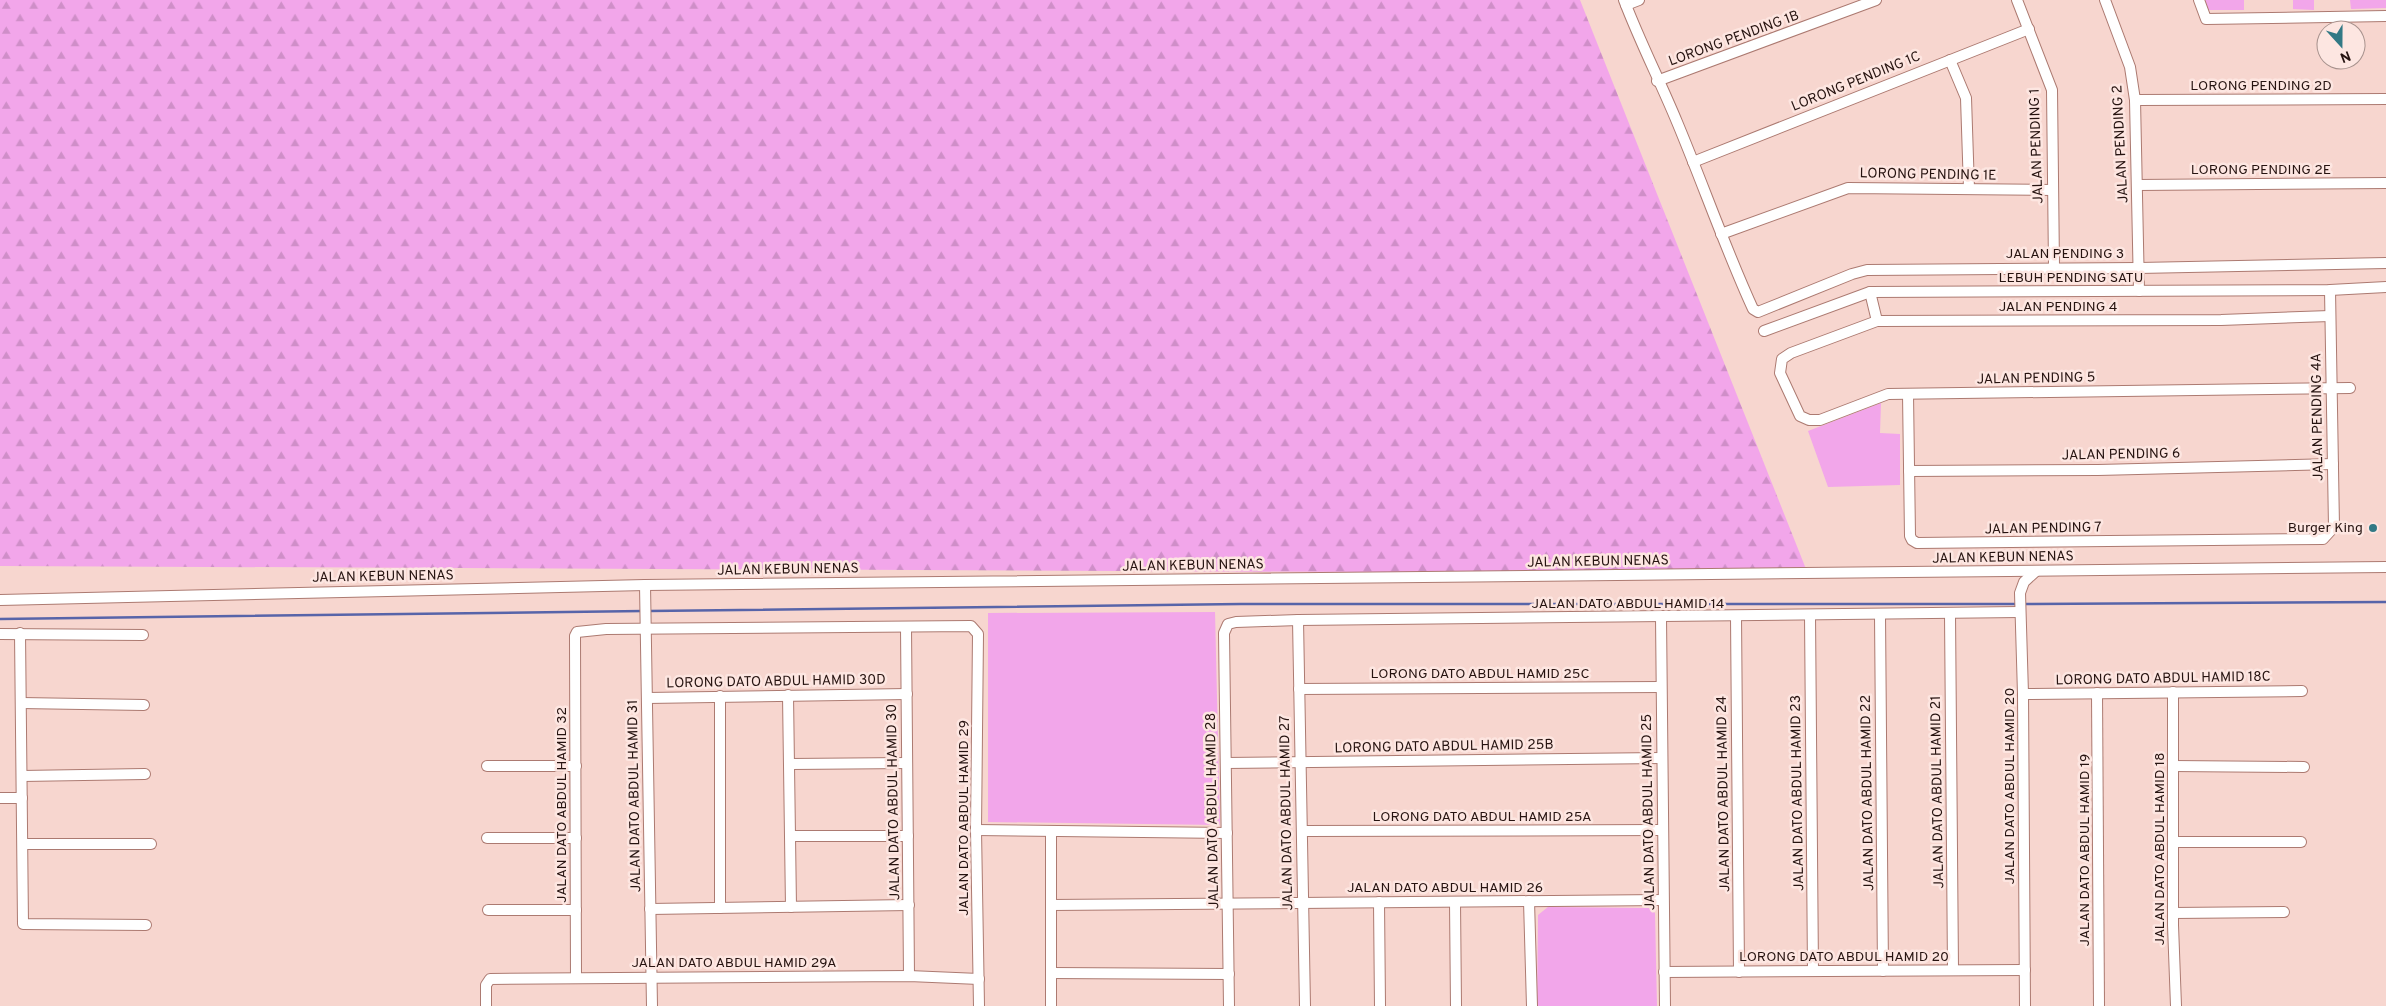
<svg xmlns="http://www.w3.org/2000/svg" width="2386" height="1006" font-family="Overpass,sans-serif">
	<defs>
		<pattern id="forest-firs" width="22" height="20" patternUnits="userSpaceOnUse" patternTransform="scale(1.25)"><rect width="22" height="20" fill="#f2a6ea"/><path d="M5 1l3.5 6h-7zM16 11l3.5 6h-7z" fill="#cf8ec8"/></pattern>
	</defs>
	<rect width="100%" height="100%" fill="#f7d6cf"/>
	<g fill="#f2a6ea">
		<polygon points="2205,0 2244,0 2244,10 2208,10"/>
		<polygon points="2293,0 2314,0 2314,10 2293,9"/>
		<polygon points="2350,0 2386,0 2386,8 2351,9"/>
		<polygon points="1881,403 1880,433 1900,434 1900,485 1828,487 1808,431"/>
		<polygon points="1215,612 1220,825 988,822 988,613"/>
		<polygon points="1548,907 1649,908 1655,913 1657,1006 1537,1006 1538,915"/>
	</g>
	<polygon fill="url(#forest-firs)" points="0,0 1580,0 1808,574 0,566"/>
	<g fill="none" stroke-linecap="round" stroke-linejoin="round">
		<g stroke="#5764a9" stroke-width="2.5">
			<polyline points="2024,604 2386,602"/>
			<polyline points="649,611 1241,604 2018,604"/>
			<polyline points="0,619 643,611"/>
		</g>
		<g stroke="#ac7a71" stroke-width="12">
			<g id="minor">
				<path d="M1624,0C1640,42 1660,81 1677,122C1703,184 1725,248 1753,309L1758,312L1852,274L1867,270L2139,268L2386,263"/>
				<polyline points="2017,0 2052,90 2054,267"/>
				<polyline points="2105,0 2130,67 2135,100 2139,291"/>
				<polyline points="2199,0 2206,19 2386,16"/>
				<polyline points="1626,5 1639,0"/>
				<polyline points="1950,60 1966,98 1969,189"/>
				<polyline points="1657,81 1876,0"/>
				<polyline points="2135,100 2386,99"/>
				<polyline points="1693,162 2029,29"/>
				<polyline points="2137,185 2386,183"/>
				<polyline points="1721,234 1848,188 2053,190"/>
				<polyline points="1870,292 1877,321"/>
				<polyline points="2330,316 2221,320 1877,321 1791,353 1782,359 1780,373 1800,416 1809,420 1820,420 1888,394 2350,388"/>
				<polyline points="1764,331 1870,292 2330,290 2386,287"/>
				<polyline points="1908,394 1910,536 1912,540 1917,543 2323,539 2334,527 2330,290"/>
				<polyline points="1909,471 2098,470 2333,464"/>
				<polyline points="645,585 652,1006"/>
				<polyline points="0,600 645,585 2386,567"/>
				<polyline points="1950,614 1953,970"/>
				<polyline points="1810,615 1813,971"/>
				<polyline points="1880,615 1883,971"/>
				<polyline points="1736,616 1739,972"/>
				<polyline points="1661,617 1665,1006"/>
				<polyline points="1298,620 1305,1006"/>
				<polyline points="906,627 909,976"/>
				<polyline points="20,633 23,924 146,925"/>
				<polyline points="0,634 143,635"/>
				<polyline points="1299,689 1661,687"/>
				<polyline points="2173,692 2173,925 2176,1006"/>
				<polyline points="2097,693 2099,1006"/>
				<polyline points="2023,694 2302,691"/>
				<polyline points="788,695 791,907"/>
				<polyline points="720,696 720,908"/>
				<polyline points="647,698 907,694"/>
				<polyline points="21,703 144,705"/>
				<polyline points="1226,763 1662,758"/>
				<polyline points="791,764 907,763"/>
				<polyline points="487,766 576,766"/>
				<polyline points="2173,766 2304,767"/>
				<polyline points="22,776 145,774"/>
				<polyline points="0,798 22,798"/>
				<polyline points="976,830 1227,833"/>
				<polyline points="1051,831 1051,1006"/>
				<polyline points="1302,831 1663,830"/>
				<polyline points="791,836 908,836"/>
				<polyline points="487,838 576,838"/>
				<polyline points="2173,842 2301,842"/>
				<polyline points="23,844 151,844"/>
				<polyline points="1529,901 1532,1006"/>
				<polyline points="1379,902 1380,1006"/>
				<polyline points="1455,902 1456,1006"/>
				<polyline points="1051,905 1663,900"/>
				<polyline points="650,909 909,905"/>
				<polyline points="488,910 576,910"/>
				<polyline points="2173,913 2284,912"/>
				<polyline points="1664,972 2025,970"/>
				<polyline points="1051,973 1229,974"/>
				<polyline points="576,978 575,636 577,632 606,629 971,626 978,634 976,830 979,1006"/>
				<polyline points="486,1006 486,985 490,979 909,976 979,979"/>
				<polyline points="1229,1006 1224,633 1228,624 1236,622 1298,620 2020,612"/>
				<polyline points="2025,1006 2023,694 2020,593 2024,582 2036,571"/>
			</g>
		</g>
		<use href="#minor" stroke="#fff" stroke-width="10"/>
	</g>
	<circle fill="#327985" stroke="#fde6e1" stroke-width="2" cx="2373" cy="528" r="5"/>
	<g text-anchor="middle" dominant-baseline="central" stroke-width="5" stroke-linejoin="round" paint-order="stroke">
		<g font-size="14" fill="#261310" stroke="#fde6e1">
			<text transform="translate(1734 39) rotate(-20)">LORONG PENDING 1B</text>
			<text transform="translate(1856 82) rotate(-22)">LORONG PENDING 1C</text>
			<text x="2261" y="86">LORONG PENDING 2D</text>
			<text transform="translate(2121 144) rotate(-93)">JALAN PENDING 2</text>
			<text transform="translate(2037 146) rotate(-92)">JALAN PENDING 1</text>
			<text x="2261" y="170">LORONG PENDING 2E</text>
			<text transform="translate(1928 175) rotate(1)">LORONG PENDING 1E</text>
			<text x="2065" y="254">JALAN PENDING 3</text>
			<text x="2071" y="278">LEBUH PENDING SATU</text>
			<text x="2058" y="307">JALAN PENDING 4</text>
			<text transform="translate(2036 379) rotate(-1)">JALAN PENDING 5</text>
			<text transform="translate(2318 417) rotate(-91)">JALAN PENDING 4A</text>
			<text transform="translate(2121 455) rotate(-1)">JALAN PENDING 6</text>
			<text transform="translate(2043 529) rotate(-1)">JALAN PENDING 7</text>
			<text transform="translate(2003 558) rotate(-1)">JALAN KEBUN NENAS</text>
			<text transform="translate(1598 562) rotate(-1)">JALAN KEBUN NENAS</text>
			<text transform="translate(1193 566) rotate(-1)">JALAN KEBUN NENAS</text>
			<text transform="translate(788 570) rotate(-1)">JALAN KEBUN NENAS</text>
			<text transform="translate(383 577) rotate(-1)">JALAN KEBUN NENAS</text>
			<text x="1628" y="604">JALAN DATO ABDUL HAMID 14</text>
			<text x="1480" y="674">LORONG DATO ABDUL HAMID 25C</text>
			<text transform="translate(2163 679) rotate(-1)">LORONG DATO ABDUL HAMID 18C</text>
			<text transform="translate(776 682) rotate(-1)">LORONG DATO ABDUL HAMID 30D</text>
			<text transform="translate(1444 747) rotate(-1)">LORONG DATO ABDUL HAMID 25B</text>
			<text transform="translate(2010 786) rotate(-90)">JALAN DATO ABDUL HAMID 20</text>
			<text transform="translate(1938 792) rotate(-91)">JALAN DATO ABDUL HAMID 21</text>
			<text transform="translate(1798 793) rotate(-91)">JALAN DATO ABDUL HAMID 23</text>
			<text transform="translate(1868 793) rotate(-91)">JALAN DATO ABDUL HAMID 22</text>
			<text transform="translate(1724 794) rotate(-91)">JALAN DATO ABDUL HAMID 24</text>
			<text transform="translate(635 796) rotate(-91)">JALAN DATO ABDUL HAMID 31</text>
			<text transform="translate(894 802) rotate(-91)">JALAN DATO ABDUL HAMID 30</text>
			<text transform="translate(562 805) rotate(-90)">JALAN DATO ABDUL HAMID 32</text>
			<text transform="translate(1213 811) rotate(-91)">JALAN DATO ABDUL HAMID 28</text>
			<text transform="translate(1649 812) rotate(-91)">JALAN DATO ABDUL HAMID 25</text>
			<text transform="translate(1287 813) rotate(-91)">JALAN DATO ABDUL HAMID 27</text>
			<text x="1482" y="817">LORONG DATO ABDUL HAMID 25A</text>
			<text transform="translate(964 818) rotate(-90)">JALAN DATO ABDUL HAMID 29</text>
			<text transform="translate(2160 849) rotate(-90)">JALAN DATO ABDUL HAMID 18</text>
			<text transform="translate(2085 850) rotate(-90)">JALAN DATO ABDUL HAMID 19</text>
			<text x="1445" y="888">JALAN DATO ABDUL HAMID 26</text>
			<text x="1844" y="957">LORONG DATO ABDUL HAMID 20</text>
			<text x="734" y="963">JALAN DATO ABDUL HAMID 29A</text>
		</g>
		<g font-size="14" fill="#261310" stroke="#fde6e1" text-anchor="end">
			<text x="2363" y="528">Burger King</text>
		</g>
	</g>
	<g transform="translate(2341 45) rotate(159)"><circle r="24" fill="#fde6e1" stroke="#a7928d"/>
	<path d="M0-4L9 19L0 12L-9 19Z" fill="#327985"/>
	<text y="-8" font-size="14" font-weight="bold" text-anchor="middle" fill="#261310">N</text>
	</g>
</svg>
